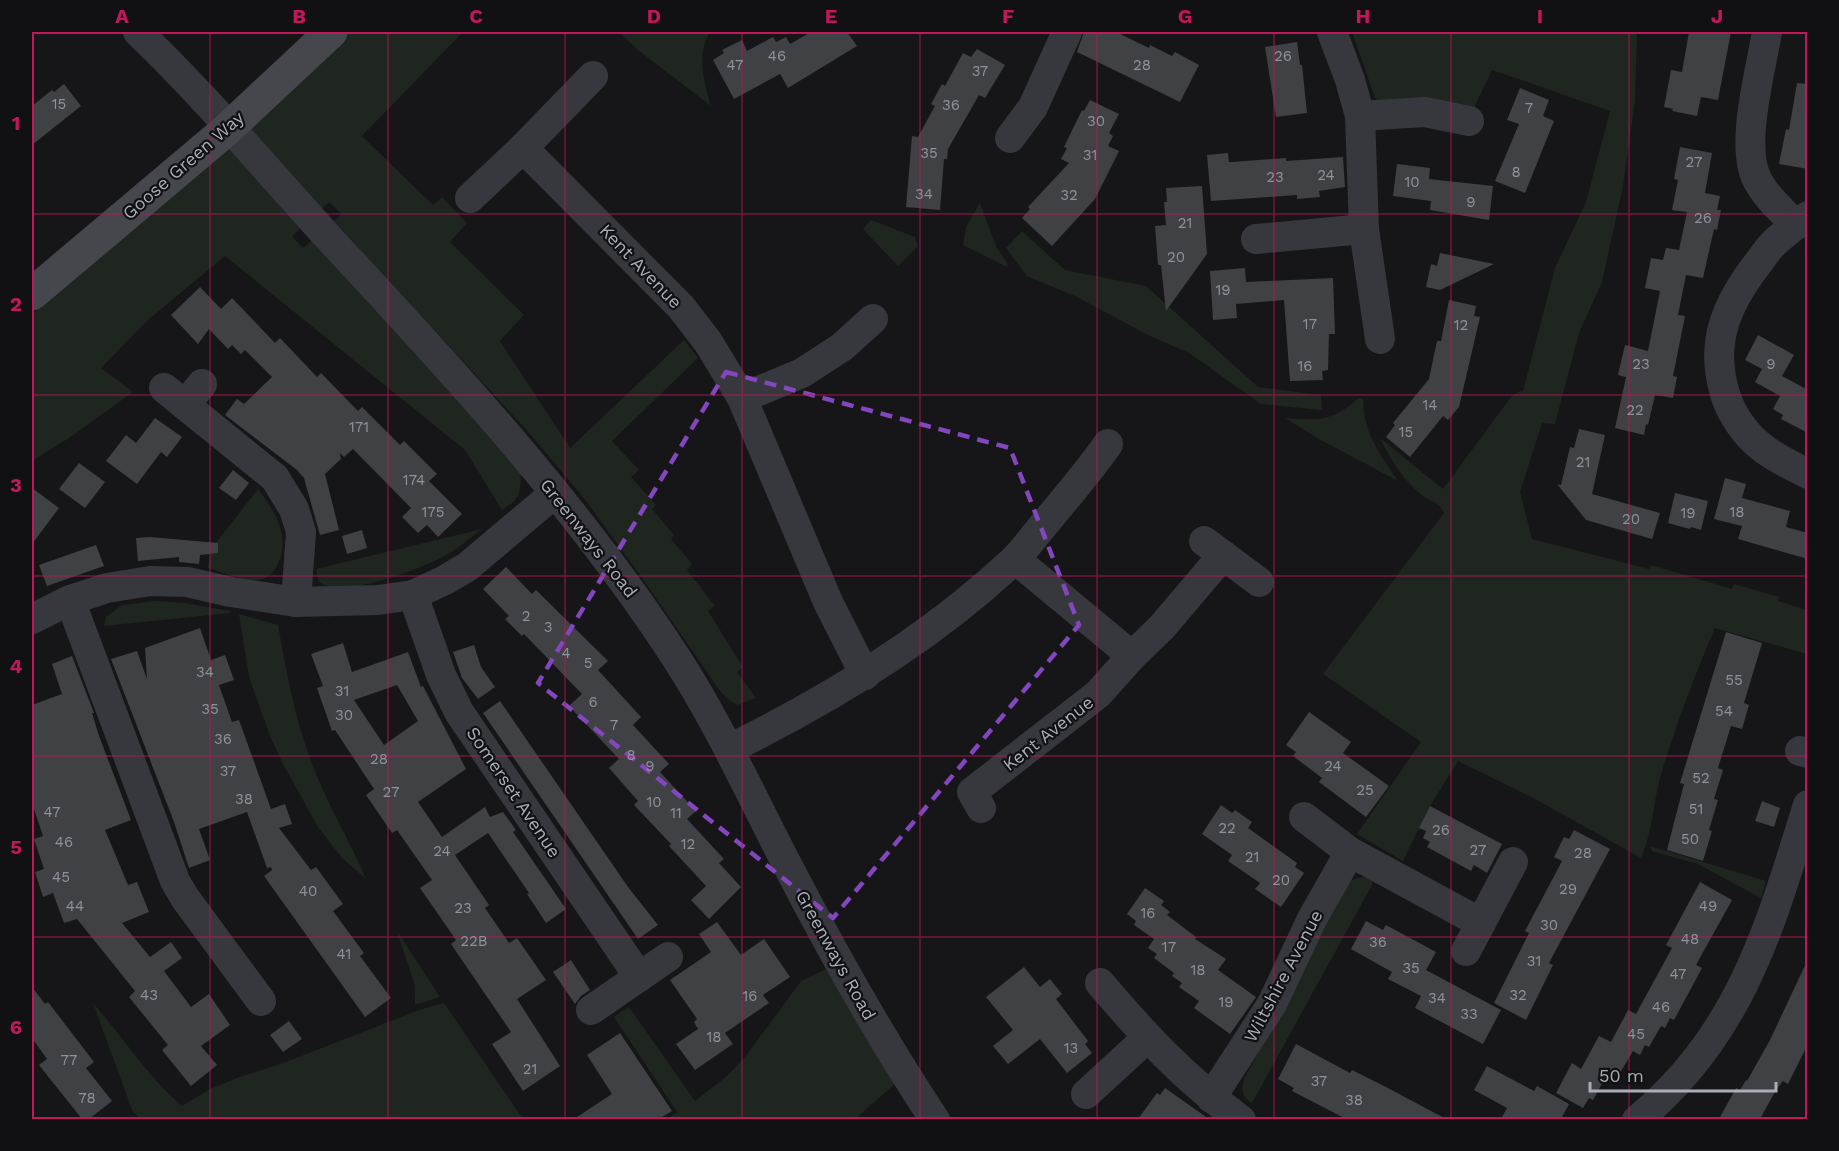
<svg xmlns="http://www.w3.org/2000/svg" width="1839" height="1151" font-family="'Work Sans',sans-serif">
	<rect width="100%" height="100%" fill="#161618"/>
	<g fill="#1e261f">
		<path d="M349,32H463L362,136L433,205L442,197L467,223L450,242L524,315L500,341L570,448L684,340L698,358L612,441L639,470L631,477L656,505L652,509L674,535L671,539L692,564L687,570L715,606L708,611L743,667L737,672L756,698L738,705L730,701L720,691L640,575L586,501L531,435L334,221L342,214L329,202L292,236L303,248L312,240L415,351L521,473C520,495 521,498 502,510L465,450L225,256L148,320L101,368L133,392L69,438L32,461V314C140,222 249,133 349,32Z"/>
		<path d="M626,32H710C696,55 704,82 711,106L638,50L622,35Z"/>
		<path d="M1352,32H1637L1635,101L1623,186L1602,282L1579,333L1555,424L1542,423L1520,492L1532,539L1649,569L1651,565L1732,589L1734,584L1779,597L1778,601L1807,610V654L1715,628C1694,677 1675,727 1660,778C1653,805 1652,833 1641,858L1537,800L1458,761L1430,806L1403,861L1357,834L1421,742L1323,674L1444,513C1437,500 1433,503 1423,496C1404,482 1390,458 1380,438L1443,489L1511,397L1518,392L1523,391L1555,268L1586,202L1610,111L1492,70L1473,110L1381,103L1375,98Z"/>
		<polygon points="980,203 996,246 1008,265 1007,267 963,245 966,227"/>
		<polygon points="871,220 915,237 918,246 898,266 863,229"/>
		<polygon points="1022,231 1065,270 1146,286 1258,387 1321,395 1322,410 1261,404 1189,353 1148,335 1077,297 1027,276 1006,248"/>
		<path d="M1359,398L1363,399C1364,434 1379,453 1398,481L1319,439L1285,418C1320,420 1331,422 1359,398Z"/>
		<path d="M258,489C275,511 292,538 277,566C273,573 267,579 259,580C243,582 223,572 208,568L211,549Z"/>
		<path d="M482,529C471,537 460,547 448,554C427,567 341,600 320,582C317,578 317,574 316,569Z"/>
		<polygon points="155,601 184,603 230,611 230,613 104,626 106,617 122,605"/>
		<path d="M239,614L278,625C286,670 294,715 310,758C325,801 349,838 366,879L342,858L318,827L284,766L270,736L249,677Z"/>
		<polygon points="1650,846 1766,881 1761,898 1698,864 1652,851"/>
		<path d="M1363,877L1372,879V885L1252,1103C1242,1097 1241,1091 1244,1079L1282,1009L1343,886L1352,880Z"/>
		<polygon points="397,931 440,997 415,1005 415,986"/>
		<polygon points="828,968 897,1082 855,1119 667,1119 677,1112 614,1017 629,1007 695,1101 727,1076 745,1057 801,981"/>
		<path d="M93,1003C123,1037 147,1076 182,1106L210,1089L237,1078L286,1062L419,1010L444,1003L523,1119H140L132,1110Z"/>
	</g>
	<g fill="#404145" fill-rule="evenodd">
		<polygon points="811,32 847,32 857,46 788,88 780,74 734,99 713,60 724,53 722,50 742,40 747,51 773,37 776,42 786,37 790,44"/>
		<polygon points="1084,32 1116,32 1149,48 1150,45 1172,56 1175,52 1199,65 1180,102 1077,52"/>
		<polygon points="1689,32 1731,32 1718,100 1701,97 1697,116 1672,111 1673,109 1664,107 1671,70 1682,72"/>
		<polygon points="1297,42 1300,65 1302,65 1307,113 1276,117 1265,47"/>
		<polygon points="977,49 1005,65 985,98 979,95 948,149 947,159 944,159 940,210 906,207 912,136 918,137 935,106 931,104 942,84 945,86 963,53 971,57"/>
		<polygon points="1797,83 1808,84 1808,169 1779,164 1786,129 1789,130"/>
		<polygon points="64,84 81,106 32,145 32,106 52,90 54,92"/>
		<polygon points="1520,88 1549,100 1543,116 1554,121 1525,193 1495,181 1519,124 1507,120"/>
		<polygon points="1090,100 1119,114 1109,133 1113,136 1108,146 1119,151 1095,199 1052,246 1022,218 1030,209 1028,207 1069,163 1061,159 1067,148 1064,147 1082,110 1084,111"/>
		<polygon points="1680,147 1712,153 1705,193 1720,196 1717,210 1721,210 1717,230 1714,229 1703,278 1686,275 1678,315 1685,316 1673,376 1677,377 1673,398 1655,395 1648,425 1646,424 1644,435 1615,428 1626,377 1618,375 1625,345 1648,351 1660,291 1645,288 1651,258 1663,260 1666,248 1679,250 1687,212 1672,210 1678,180 1674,179"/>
		<polygon points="1228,153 1229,162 1232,162 1286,158 1286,161 1343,157 1345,187 1319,191 1320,197 1297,199 1297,195 1211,201 1207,155"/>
		<polygon points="1397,164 1430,168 1429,179 1493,186 1489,220 1430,210 1431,201 1393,196"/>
		<polygon points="1202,186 1207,254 1166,311 1161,265 1158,265 1155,226 1166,225 1164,202 1167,202 1166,188"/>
		<polygon points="1440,253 1494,264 1440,290 1426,287 1431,264 1437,266"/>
		<polygon points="1245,268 1246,282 1333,278 1335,334 1329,334 1328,370 1322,371 1323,380 1290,381 1284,300 1236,304 1237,318 1213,320 1210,271"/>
		<polygon points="200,287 221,309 232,298 275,343 280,338 317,377 321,373 358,411 362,407 400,445 404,441 437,474 429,481 462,514 438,537 427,525 418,533 402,517 411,508 353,449 344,457 340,453 341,459 325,474 339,530 320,535 304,478 297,470 225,415 237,399 244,404 272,377 245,350 241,354 232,345 228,349 209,329 198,344 171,315"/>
		<polygon points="1449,300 1476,306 1474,316 1480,317 1459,407 1448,420 1443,416 1410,457 1386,437 1395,425 1393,423 1429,379 1437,341 1441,341"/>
		<polygon points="1758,335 1794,355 1782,376 1808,390 1808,433 1781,419 1783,415 1773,409 1780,396 1755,382 1762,369 1745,360"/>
		<polygon points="155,418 182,437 167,457 161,452 137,484 106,461 126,435 136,443"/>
		<polygon points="1579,429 1605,435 1592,494 1660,513 1652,539 1586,520 1557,484 1561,485 1570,447 1574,448"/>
		<polygon points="79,463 105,482 85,508 59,489"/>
		<polygon points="233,470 249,483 236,500 219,488"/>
		<polygon points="1725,478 1746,484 1742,498 1790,511 1786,527 1808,533 1808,559 1738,539 1742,526 1714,519"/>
		<polygon points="32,488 59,508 32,544"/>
		<polygon points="1675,493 1708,501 1701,530 1691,527 1690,529 1668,523"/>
		<polygon points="362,530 367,548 347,554 342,536"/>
		<polygon points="150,537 218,543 218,553 200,555 199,564 179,562 179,557 138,561 136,538"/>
		<polygon points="96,545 104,566 47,586 39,565"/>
		<polygon points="506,567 532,594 536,590 608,661 598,670 641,717 633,725 669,764 660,772 696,811 687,819 724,859 719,863 741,887 709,919 691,900 706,886 669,846 671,844 634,805 638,801 609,768 619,759 569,706 582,694 524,634 522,636 505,619 509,616 483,589"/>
		<polygon points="200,628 211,660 225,655 234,680 219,685 232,722 239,720 271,809 285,804 292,824 279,828 311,870 316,867 343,904 333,911 364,953 360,956 391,998 365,1017 264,876 272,870 271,867 267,868 247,812 199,829 210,860 189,868 174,822 111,659 137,651 147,679 145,648"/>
		<polygon points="1726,632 1762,643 1744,703 1749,705 1742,729 1731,726 1718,768 1723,770 1714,799 1718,800 1709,830 1712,831 1703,861 1667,850 1684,784 1680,783"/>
		<path d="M343,643L352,672L408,652L421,687L423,686L466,769L418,802L442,837L485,807L490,817L503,812L516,830L513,832L566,909L546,923L527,894L529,893L488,833L455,855L489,905L485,908L509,943L517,938L546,980L517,999L560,1066L523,1091L492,1044L511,1032L451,944L456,940L420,888L432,880L397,830L392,833L366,795L374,789L335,730L332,731L317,688L323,686L311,654ZM397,685L418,721L384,745L354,700Z"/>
		<polygon points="474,645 481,667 495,687 478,699 462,678 453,652"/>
		<polygon points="72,656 94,713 92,713 99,736 131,820 105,830 128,885 137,882 149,912 122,923 150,957 171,942 182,958 164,971 191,1007 209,994 230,1025 201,1046 217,1065 191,1086 162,1050 168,1045 129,997 135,991 77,919 64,923 53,893 43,897 35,872 44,869 34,839 43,836 32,803 32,705 62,694 52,664"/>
		<polygon points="500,701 628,887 658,925 638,939 483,713"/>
		<polygon points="1309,712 1351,742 1343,753 1389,786 1366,817 1319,782 1322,778 1293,756 1296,752 1286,745"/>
		<polygon points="1762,801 1780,808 1774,827 1755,821"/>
		<polygon points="1221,805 1232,813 1235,810 1252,822 1248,828 1297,863 1295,867 1304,873 1281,907 1255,889 1260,883 1228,861 1232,855 1202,834"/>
		<polygon points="1430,806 1502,844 1487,873 1474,865 1471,871 1427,847 1430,842 1423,838 1426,831 1419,828"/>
		<polygon points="1574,830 1610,849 1549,963 1553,965 1526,1020 1494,1003 1529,933 1525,931 1562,861 1554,857 1564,837 1569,839"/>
		<polygon points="1700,882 1732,900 1696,965 1702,968 1674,1020 1670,1018 1665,1028 1661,1026 1649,1047 1645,1045 1640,1055 1633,1051 1620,1073 1617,1071 1611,1081 1605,1078 1593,1100 1589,1098 1583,1108 1556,1093 1572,1063 1581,1069 1599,1036 1611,1042 1628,1010 1636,1014 1672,948 1666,945"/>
		<polygon points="1145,888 1164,901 1161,905 1170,912 1167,915 1196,937 1195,939 1226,959 1218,970 1256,997 1230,1034 1194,1008 1199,1001 1179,987 1182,983 1172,976 1174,973 1154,958 1157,954 1148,948 1154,939 1134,925 1136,921 1127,914"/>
		<polygon points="1366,921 1383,930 1386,925 1436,952 1426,970 1501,1010 1483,1044 1415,1008 1421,996 1388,979 1392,972 1351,949"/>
		<polygon points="717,922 741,955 764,939 790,977 763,995 769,1003 725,1033 733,1044 695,1070 676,1044 698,1029 694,1022 697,1019 670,980 711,952 699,934"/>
		<polygon points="1808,959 1808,1044 1788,1084 1783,1081 1776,1090 1760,1119 1719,1119 1736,1088 1740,1090 1746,1080 1747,1081 1770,1040"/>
		<polygon points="571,960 590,990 581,996 575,1004 553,972"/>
		<polygon points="1024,967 1040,987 1050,979 1062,994 1056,999 1088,1041 1085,1044 1092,1053 1067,1073 1040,1039 1008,1064 993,1046 1013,1030 986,997"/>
		<polygon points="32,987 45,1004 48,1002 94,1062 86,1068 112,1101 89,1119 82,1119 39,1065 47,1059 32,1038"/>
		<polygon points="289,1021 302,1039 283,1052 270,1035"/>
		<polygon points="620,1033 672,1111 659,1119 574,1119 612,1094 587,1055"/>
		<polygon points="1296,1044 1350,1073 1352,1070 1386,1087 1446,1119 1346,1119 1292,1091 1294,1088 1278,1079"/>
		<polygon points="1487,1066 1534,1091 1537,1086 1569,1104 1561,1119 1501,1119 1507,1108 1474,1090"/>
		<polygon points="1165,1088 1209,1119 1138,1119 1157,1093 1160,1095"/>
	</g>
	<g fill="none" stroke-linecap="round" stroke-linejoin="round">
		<g stroke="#37383d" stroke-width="30">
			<path d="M138,32C205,96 265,168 328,237C451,369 576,504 675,656C720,725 753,800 791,872C835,957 882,1040 935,1120"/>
			<polyline points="1332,32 1350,80 1360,116 1364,229 1380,339"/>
			<path d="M1767,32C1761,70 1738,150 1759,183C1768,199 1783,212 1796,225"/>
			<polyline points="1360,116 1425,112 1469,121"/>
			<polyline points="1010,138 1033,107 1067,32"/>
			<polyline points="523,148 681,307 708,342 742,398 828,602 865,675"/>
			<polyline points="470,198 523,148 593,76"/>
			<path d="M1808,216C1796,225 1783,234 1772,245C1766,251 1761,260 1755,267C1725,307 1710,344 1725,394C1731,414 1746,436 1764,449C1777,459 1793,466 1808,474"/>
			<polyline points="1256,239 1364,229"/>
			<polyline points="164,388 275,478 294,509 301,532 296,602"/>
			<polyline points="742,398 802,373 842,347 873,319"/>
			<polyline points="185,405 202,384"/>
			<polyline points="1204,541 1259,582"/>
			<polyline points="1015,559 1132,656"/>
			<polyline points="413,595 441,675 459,712 639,977"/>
			<polyline points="70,600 175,881 185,898 261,1001"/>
			<polyline points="32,619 70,600 107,588 150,581 187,582 231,592 296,602 378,600 413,595 445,580 467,567 555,493"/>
			<path d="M729,749C831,699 930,639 1013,561C1025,549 1035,535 1046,522C1067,497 1089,471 1108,444"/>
			<polyline points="1800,751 1808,753"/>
			<polyline points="981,808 972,792 1098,694 1132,656 1162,627 1223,555"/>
			<polyline points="1304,817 1350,852 1481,923"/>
			<polyline points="1466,951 1513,862"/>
			<path d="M1100,983C1145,1036 1185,1079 1241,1120"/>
			<polyline points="591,1010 668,957"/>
			<polyline points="1086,1094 1147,1038"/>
			<polyline points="1211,1098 1272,1004 1312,919 1350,852"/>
			<path d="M1637,1120C1741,1035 1770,926 1808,805"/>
		</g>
		<polyline stroke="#45474d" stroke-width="33" points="32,294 224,132 331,32"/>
	</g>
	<path fill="none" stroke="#8446be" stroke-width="4.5" stroke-dasharray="12 8" stroke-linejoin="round" d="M726,372L1010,448L1079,625L833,918L538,683Z"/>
	<path fill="none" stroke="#c2185b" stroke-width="1.5" stroke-opacity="0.55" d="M210,32V1120M388,32V1120M565,32V1120M742,32V1120M920,32V1120M1097,32V1120M1274,32V1120M1451,32V1120M1629,32V1120M32,214H1808M32,395H1808M32,576H1808M32,756H1808M32,937H1808"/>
	<g text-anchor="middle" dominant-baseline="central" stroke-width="4.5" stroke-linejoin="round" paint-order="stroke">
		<g font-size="15" fill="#8e929b">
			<text x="777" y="56">46</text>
			<text x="1283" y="56">26</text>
			<text x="735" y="65">47</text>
			<text x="1142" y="65">28</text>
			<text x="980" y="71">37</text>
			<text x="59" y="104">15</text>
			<text x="951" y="105">36</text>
			<text x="1529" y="108">7</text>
			<text x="1096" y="121">30</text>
			<text x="929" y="153">35</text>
			<text x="1090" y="155">31</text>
			<text x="1694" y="162">27</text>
			<text x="1516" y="172">8</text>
			<text x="1326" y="175">24</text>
			<text x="1275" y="177">23</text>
			<text x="1412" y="182">10</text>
			<text x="924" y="194">34</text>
			<text x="1069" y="195">32</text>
			<text x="1471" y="202">9</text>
			<text x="1703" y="218">26</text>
			<text x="1185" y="223">21</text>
			<text x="1176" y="257">20</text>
			<text x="1223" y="290">19</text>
			<text x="1310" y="324">17</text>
			<text x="1461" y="325">12</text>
			<text x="1641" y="364">23</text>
			<text x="1771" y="364">9</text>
			<text x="1305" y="366">16</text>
			<text x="1430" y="405">14</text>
			<text x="1635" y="410">22</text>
			<text x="359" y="427">171</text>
			<text x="1406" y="432">15</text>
			<text x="1583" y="462">21</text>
			<text x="414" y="480">174</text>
			<text x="433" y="512">175</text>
			<text x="1737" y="512">18</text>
			<text x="1688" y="513">19</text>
			<text x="1631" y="519">20</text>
			<text x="526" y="616">2</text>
			<text x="548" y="627">3</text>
			<text x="566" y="653">4</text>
			<text x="588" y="663">5</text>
			<text x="205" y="672">34</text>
			<text x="1734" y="680">55</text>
			<text x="342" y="691">31</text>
			<text x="593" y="702">6</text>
			<text x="210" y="709">35</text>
			<text x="1724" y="711">54</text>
			<text x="344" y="715">30</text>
			<text x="614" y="725">7</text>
			<text x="223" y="739">36</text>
			<text x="631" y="755">8</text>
			<text x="379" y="759">28</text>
			<text x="650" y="766">9</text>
			<text x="1333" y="766">24</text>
			<text x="228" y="771">37</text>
			<text x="1701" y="778">52</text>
			<text x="1365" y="790">25</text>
			<text x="391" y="792">27</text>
			<text x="244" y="799">38</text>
			<text x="654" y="802">10</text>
			<text x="1696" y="809">51</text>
			<text x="52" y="812">47</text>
			<text x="676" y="813">11</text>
			<text x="1227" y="828">22</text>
			<text x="1441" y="830">26</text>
			<text x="1690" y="839">50</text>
			<text x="64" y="842">46</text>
			<text x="688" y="844">12</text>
			<text x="1478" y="850">27</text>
			<text x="442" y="851">24</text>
			<text x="1583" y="853">28</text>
			<text x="1252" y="857">21</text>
			<text x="61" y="877">45</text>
			<text x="1281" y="880">20</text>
			<text x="1568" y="889">29</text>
			<text x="308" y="891">40</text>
			<text x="75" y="906">44</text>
			<text x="1708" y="906">49</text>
			<text x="463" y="908">23</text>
			<text x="1148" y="913">16</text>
			<text x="1549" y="925">30</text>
			<text x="1690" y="939">48</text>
			<text x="474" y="941">22B</text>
			<text x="1378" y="942">36</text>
			<text x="1169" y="947">17</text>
			<text x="344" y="954">41</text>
			<text x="1534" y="961">31</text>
			<text x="1411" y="968">35</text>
			<text x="1198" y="970">18</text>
			<text x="1678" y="974">47</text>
			<text x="149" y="995">43</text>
			<text x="1518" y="995">32</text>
			<text x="750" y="996">16</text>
			<text x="1437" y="998">34</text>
			<text x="1226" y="1002">19</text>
			<text x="1661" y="1007">46</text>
			<text x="1469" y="1014">33</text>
			<text x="1636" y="1034">45</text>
			<text x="714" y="1037">18</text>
			<text x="1071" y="1048">13</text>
			<text x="69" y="1060">77</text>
			<text x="530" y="1069">21</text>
			<text x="1319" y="1081">37</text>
			<text x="87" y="1098">78</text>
			<text x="1354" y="1100">38</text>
		</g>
		<g font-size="18" fill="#a8adb8" stroke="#111113">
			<text transform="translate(183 165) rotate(-41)">Goose Green Way</text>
			<text transform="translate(641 266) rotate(46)">Kent Avenue</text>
			<text transform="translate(589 538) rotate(52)">Greenways Road</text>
			<text transform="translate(1048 733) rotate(-38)">Kent Avenue</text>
			<text transform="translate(514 792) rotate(56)">Somerset Avenue</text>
			<text transform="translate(836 955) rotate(61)">Greenways Road</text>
			<text transform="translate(1283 976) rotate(-62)">Wiltshire Avenue</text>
		</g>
	</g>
	<rect width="1839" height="1151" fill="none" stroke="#111113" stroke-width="66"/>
	<path d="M1590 1082v9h186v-9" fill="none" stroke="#a8adb8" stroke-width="3"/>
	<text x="1599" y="1082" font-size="18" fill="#a8adb8" stroke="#111113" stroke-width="4.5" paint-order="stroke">50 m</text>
	<rect x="33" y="33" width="1773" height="1085" fill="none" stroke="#c2185b" stroke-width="2"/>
	<g font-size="20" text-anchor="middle" font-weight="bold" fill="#c2185b">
		<text x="122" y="23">A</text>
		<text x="299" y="23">B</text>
		<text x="476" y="23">C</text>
		<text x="654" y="23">D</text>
		<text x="831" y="23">E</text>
		<text x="1008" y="23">F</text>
		<text x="1185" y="23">G</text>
		<text x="1363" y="23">H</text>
		<text x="1540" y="23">I</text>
		<text x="1717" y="23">J</text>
		<text x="16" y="130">1</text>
		<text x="16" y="311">2</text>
		<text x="16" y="492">3</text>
		<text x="16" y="673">4</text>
		<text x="16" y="854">5</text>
		<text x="16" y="1034">6</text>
	</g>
</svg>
